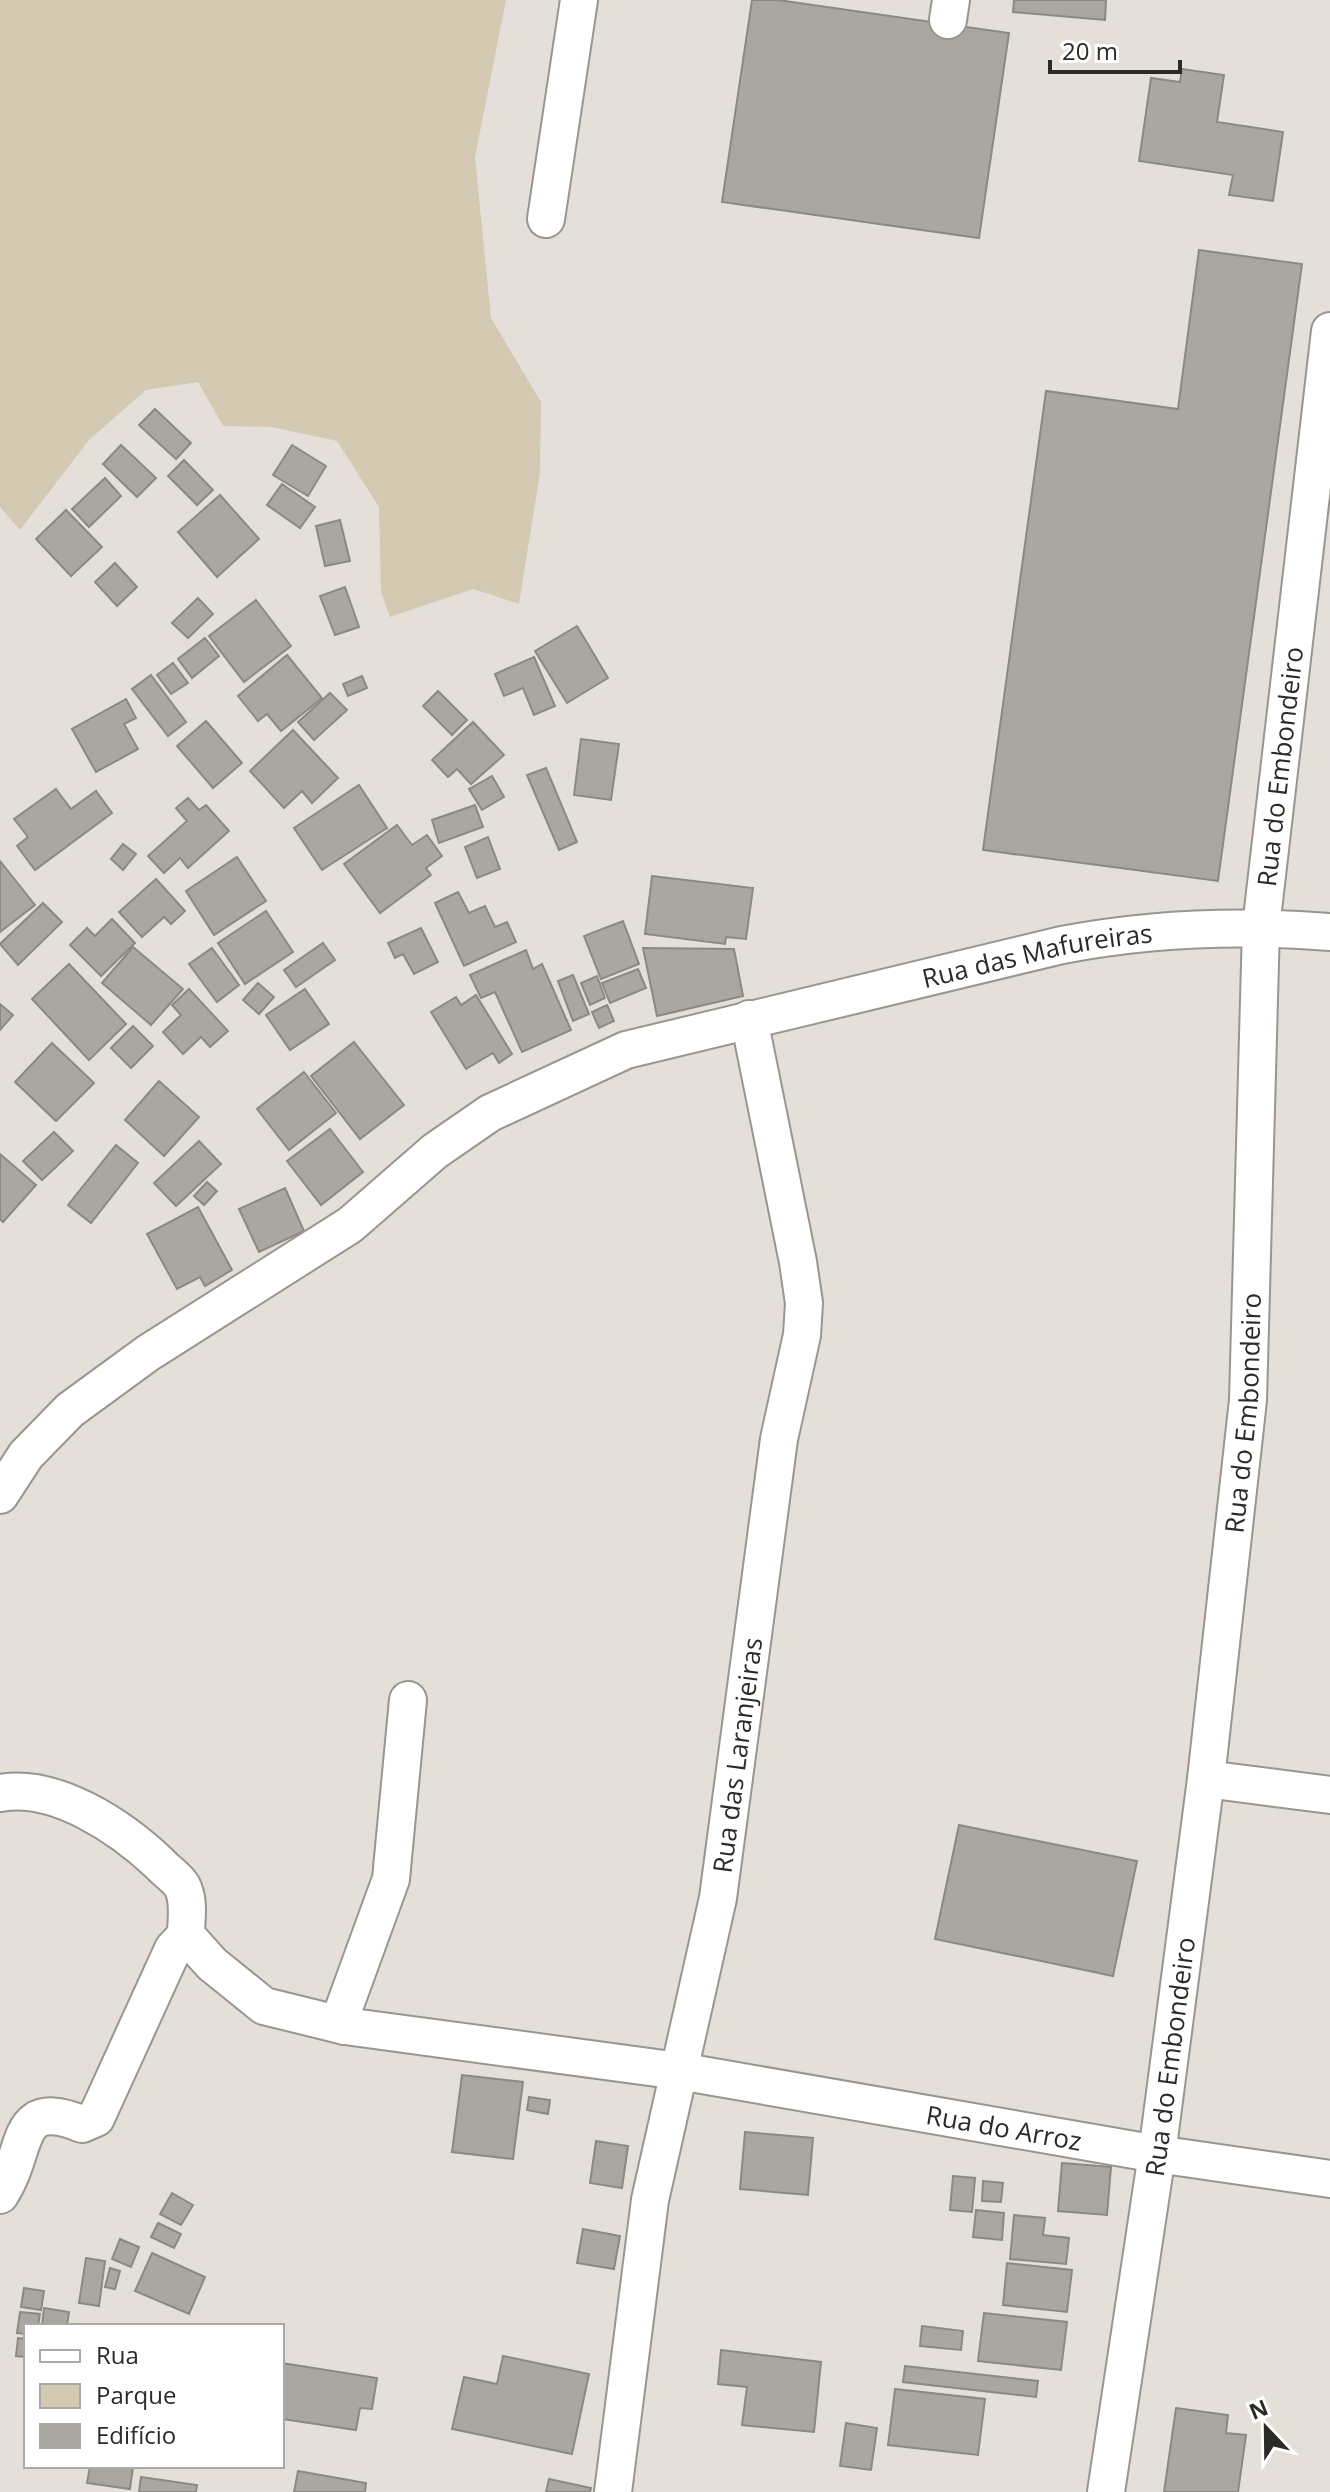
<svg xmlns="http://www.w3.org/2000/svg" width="1330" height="2492" font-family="'Open Sans',sans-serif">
	<rect width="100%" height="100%" fill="#e4e0d9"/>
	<polygon fill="#d4c9b3" points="0,0 506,0 475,157 491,318 541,402 540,473 519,604 473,589 390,617 381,592 379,507 337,441 272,427 223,426 198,382 146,390 89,440 20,530 0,507"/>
	<g fill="#aaa6a0" stroke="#8c8983" stroke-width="2">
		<polygon points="752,0 778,0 1009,33 979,238 722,202"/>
		<polygon points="1014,0 1106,0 1105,20 1013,12"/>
		<polygon points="1182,69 1224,75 1217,122 1283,132 1273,201 1229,195 1233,175 1139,161 1151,78 1180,82"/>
		<polygon points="1199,250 1302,264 1218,881 983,850 1046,391 1178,409"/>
		<polygon points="155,409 191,443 176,459 139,425"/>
		<polygon points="121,445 156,478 137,497 103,464"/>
		<polygon points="292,445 326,466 308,496 273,475"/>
		<polygon points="184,460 213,490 197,505 168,476"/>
		<polygon points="105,478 121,496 89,527 72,509"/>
		<polygon points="282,484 315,507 300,528 267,505"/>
		<polygon points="220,495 259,539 217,577 178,532"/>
		<polygon points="66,510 102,547 71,576 36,539"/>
		<polygon points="340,520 350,561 325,566 316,526"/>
		<polygon points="115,563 137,587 117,606 95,582"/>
		<polygon points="345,587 359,627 335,635 320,596"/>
		<polygon points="198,598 213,614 188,638 172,623"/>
		<polygon points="256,600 291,646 244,682 209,636"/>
		<polygon points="577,626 608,678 567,703 535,651"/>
		<polygon points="205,638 219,656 192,678 178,659"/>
		<polygon points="287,655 322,698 281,731 267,714 258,721 238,696"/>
		<polygon points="534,657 555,706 534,715 523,688 504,696 495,674"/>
		<polygon points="173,663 188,683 171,694 157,675"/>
		<polygon points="151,675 186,722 168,736 132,689"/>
		<polygon points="362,676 367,688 348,696 343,684"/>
		<polygon points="438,691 467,720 452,735 423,706"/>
		<polygon points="330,693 347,710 314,740 298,722"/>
		<polygon points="126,699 136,718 124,724 138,749 96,772 72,729"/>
		<polygon points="206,721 242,763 213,788 177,746"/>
		<polygon points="473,722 504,755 471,784 457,769 448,777 432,760"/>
		<polygon points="293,730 338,778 312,803 302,791 284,808 250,771"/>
		<polygon points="581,739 619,744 611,800 574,795"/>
		<polygon points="546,768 577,842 559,850 527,775"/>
		<polygon points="492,776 504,797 482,810 469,789"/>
		<polygon points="359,785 387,828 322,870 294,828"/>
		<polygon points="56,789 71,809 96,791 112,813 35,870 17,846 28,837 14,819"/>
		<polygon points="188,798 199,810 206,805 229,831 188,868 180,858 164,873 148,856 187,821 176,808"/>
		<polygon points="475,805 483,827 439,843 432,820"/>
		<polygon points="397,825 412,845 427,835 442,856 426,868 431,875 380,913 344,864"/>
		<polygon points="488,837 500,869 477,878 465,847"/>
		<polygon points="123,844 136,854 123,870 111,859"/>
		<polygon points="237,857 266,901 214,935 186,891"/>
		<polygon points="0,861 35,905 0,932"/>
		<polygon points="652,876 753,888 746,939 726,937 725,944 645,934"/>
		<polygon points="156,879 185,911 171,924 164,917 142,937 119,912"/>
		<polygon points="458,892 469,913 485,906 495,927 507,922 516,942 464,966 435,903"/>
		<polygon points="43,903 62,922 18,965 0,944"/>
		<polygon points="266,911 293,952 245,984 218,943"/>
		<polygon points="112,919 135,943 101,976 70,945 87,928 95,936"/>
		<polygon points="623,921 639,964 601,979 584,936"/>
		<polygon points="421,928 438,962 414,974 403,954 395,958 388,943"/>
		<polygon points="323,943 335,960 296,987 284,970"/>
		<polygon points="133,947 183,989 151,1025 102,983"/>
		<polygon points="212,948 239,985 217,1002 189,964"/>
		<polygon points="643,948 734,949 743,996 657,1016"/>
		<polygon points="526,950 533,969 542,964 571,1030 522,1052 495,992 481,998 470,975"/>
		<polygon points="69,964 126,1024 89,1060 32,999"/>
		<polygon points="638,969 646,988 610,1003 602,983"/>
		<polygon points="573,975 589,1014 573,1021 558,981"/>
		<polygon points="597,976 605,998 590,1005 581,983"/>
		<polygon points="258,983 274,997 259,1014 243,1000"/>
		<polygon points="189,989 228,1031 210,1047 201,1037 183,1054 163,1032 181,1015 172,1005"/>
		<polygon points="305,989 329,1024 290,1050 266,1015"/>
		<polygon points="476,995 512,1054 499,1063 493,1053 466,1069 431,1012 456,997 461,1005"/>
		<polygon points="0,1004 13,1015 0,1030"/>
		<polygon points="607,1005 614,1021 599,1028 592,1012"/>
		<polygon points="133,1026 153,1046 131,1068 111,1048"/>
		<polygon points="354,1042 404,1105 360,1139 311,1076"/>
		<polygon points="52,1043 94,1083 56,1121 15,1082"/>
		<polygon points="304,1072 336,1113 289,1150 257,1109"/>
		<polygon points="159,1081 199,1117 164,1156 125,1120"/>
		<polygon points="330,1129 363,1172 321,1205 287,1161"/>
		<polygon points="54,1132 73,1151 42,1180 23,1161"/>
		<polygon points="199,1141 221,1164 176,1206 154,1183"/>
		<polygon points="116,1145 138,1163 91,1223 68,1205"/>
		<polygon points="0,1154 36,1185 3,1222 0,1219"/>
		<polygon points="207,1182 217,1191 204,1205 194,1196"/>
		<polygon points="285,1188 304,1231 259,1252 239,1209"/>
		<polygon points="198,1207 232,1270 205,1286 200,1277 177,1289 147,1234"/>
		<polygon points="959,1825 1137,1861 1113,1976 935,1939"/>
		<polygon points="462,2075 523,2082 513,2159 452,2152"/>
		<polygon points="529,2097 550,2100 548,2114 527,2110"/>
		<polygon points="745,2132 813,2138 808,2195 740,2189"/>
		<polygon points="596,2141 628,2146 622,2188 590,2183"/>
		<polygon points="1062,2163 1111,2167 1107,2215 1058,2211"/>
		<polygon points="953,2176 975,2178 972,2212 950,2210"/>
		<polygon points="983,2181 1003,2183 1001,2202 982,2201"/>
		<polygon points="172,2193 193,2205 181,2225 160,2214"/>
		<polygon points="976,2210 1004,2213 1002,2240 973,2237"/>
		<polygon points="1014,2215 1045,2218 1043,2235 1069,2238 1066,2264 1010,2259"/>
		<polygon points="158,2223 181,2234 174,2248 151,2237"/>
		<polygon points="583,2229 620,2236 614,2269 577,2263"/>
		<polygon points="120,2239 139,2247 131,2267 112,2259"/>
		<polygon points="152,2253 205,2277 189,2314 135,2291"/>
		<polygon points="86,2258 105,2261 99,2306 79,2303"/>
		<polygon points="1007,2263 1072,2270 1067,2312 1003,2305"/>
		<polygon points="110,2268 120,2271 115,2289 105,2287"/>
		<polygon points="24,2288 44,2291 41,2310 21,2307"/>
		<polygon points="44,2308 69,2312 67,2326 42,2326"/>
		<polygon points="20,2312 40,2314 38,2326 26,2326 26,2334 17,2333"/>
		<polygon points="984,2313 1067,2322 1061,2370 978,2361"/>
		<polygon points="922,2326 963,2331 961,2350 920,2346"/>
		<polygon points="18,2338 26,2339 26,2357 16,2356"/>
		<polygon points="721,2350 821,2362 814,2432 742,2425 747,2387 718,2384"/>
		<polygon points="503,2356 589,2374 572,2454 452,2429 464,2377 497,2384"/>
		<polygon points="282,2363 377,2378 372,2409 360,2408 356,2430 282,2419"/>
		<polygon points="905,2366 1038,2381 1036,2397 903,2382"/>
		<polygon points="895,2389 985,2399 978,2455 888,2445"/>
		<polygon points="1176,2408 1228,2415 1226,2433 1246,2435 1238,2492 1164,2492"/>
		<polygon points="846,2423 877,2428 871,2470 840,2466"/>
		<polygon points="90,2466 133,2467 130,2489 87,2483"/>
		<polygon points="298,2471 366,2483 365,2492 294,2492"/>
		<polygon points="141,2477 197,2485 196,2492 139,2492"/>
		<polygon points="549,2479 591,2488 590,2492 546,2492"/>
	</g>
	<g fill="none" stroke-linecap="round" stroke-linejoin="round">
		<g stroke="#99968f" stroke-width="40">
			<g id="minor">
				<polyline points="948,20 951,0"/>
				<polyline points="546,219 579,0"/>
				<path id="s1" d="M0,1495L26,1455L70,1410L148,1353L350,1225L435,1151L490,1113L626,1050L1062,945C1151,928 1241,925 1330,932"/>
				<path id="s2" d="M408,1700L391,1879L344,2008L345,2026L679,2071L1157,2154L1330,2179"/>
				<polyline points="1206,1779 1330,1795"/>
				<path d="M0,1793C56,1783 121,1827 160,1864C166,1871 177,1878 182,1886C190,1901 186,1920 186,1935L212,1964L264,2006L345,2026"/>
				<path d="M0,2195C30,2150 12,2096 82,2124L96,2118L173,1949L186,1935"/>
				<path id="s3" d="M613,2492L650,2200L718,1898L779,1439L802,1335L804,1303L798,1262L749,1019"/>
				<path id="s4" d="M1106,2492L1157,2154L1206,1779L1248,1400L1261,927L1330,331"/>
			</g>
		</g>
		<use href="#minor" stroke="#fff" stroke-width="36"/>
	</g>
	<g text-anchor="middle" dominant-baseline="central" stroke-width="8" stroke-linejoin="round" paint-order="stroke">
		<g font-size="26" fill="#2b2a27" stroke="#fff">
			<text stroke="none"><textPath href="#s4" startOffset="1736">Rua do Embondeiro</textPath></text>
			<text stroke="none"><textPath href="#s1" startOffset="1198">Rua das Mafureiras</textPath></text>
			<text stroke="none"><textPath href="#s4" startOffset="1088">Rua do Embondeiro</textPath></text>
			<text stroke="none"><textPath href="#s3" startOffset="748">Rua das Laranjeiras</textPath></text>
			<text stroke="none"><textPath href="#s4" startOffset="440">Rua do Embondeiro</textPath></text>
			<text stroke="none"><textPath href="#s2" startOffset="1002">Rua do Arroz</textPath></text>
		</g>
	</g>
	<rect x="24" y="2324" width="260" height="144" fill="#ffffff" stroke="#aaaaa9" stroke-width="2"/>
	<rect x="40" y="2350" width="40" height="12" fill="#ffffff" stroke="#aaaaa9" stroke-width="2"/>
	<text x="96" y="2364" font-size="24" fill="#2b2a27">Rua</text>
	<rect x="40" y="2384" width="40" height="24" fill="#d4c9b3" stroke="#aaaaa9" stroke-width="2"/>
	<text x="96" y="2404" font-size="24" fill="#2b2a27">Parque</text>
	<rect x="40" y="2424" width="40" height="24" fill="#aaa6a0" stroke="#aaaaa9" stroke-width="2"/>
	<text x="96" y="2444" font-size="24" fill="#2b2a27">Edifício</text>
	<g transform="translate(1266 2428) rotate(338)" stroke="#ffffff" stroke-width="6" paint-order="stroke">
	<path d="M0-6L14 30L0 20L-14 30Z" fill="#2b2a27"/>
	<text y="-12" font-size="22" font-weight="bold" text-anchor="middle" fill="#2b2a27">N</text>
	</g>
	<path d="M1050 60v12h130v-12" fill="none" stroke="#2b2a27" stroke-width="4"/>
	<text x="1062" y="60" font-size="24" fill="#2b2a27" stroke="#ffffff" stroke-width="6" paint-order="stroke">20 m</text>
</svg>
